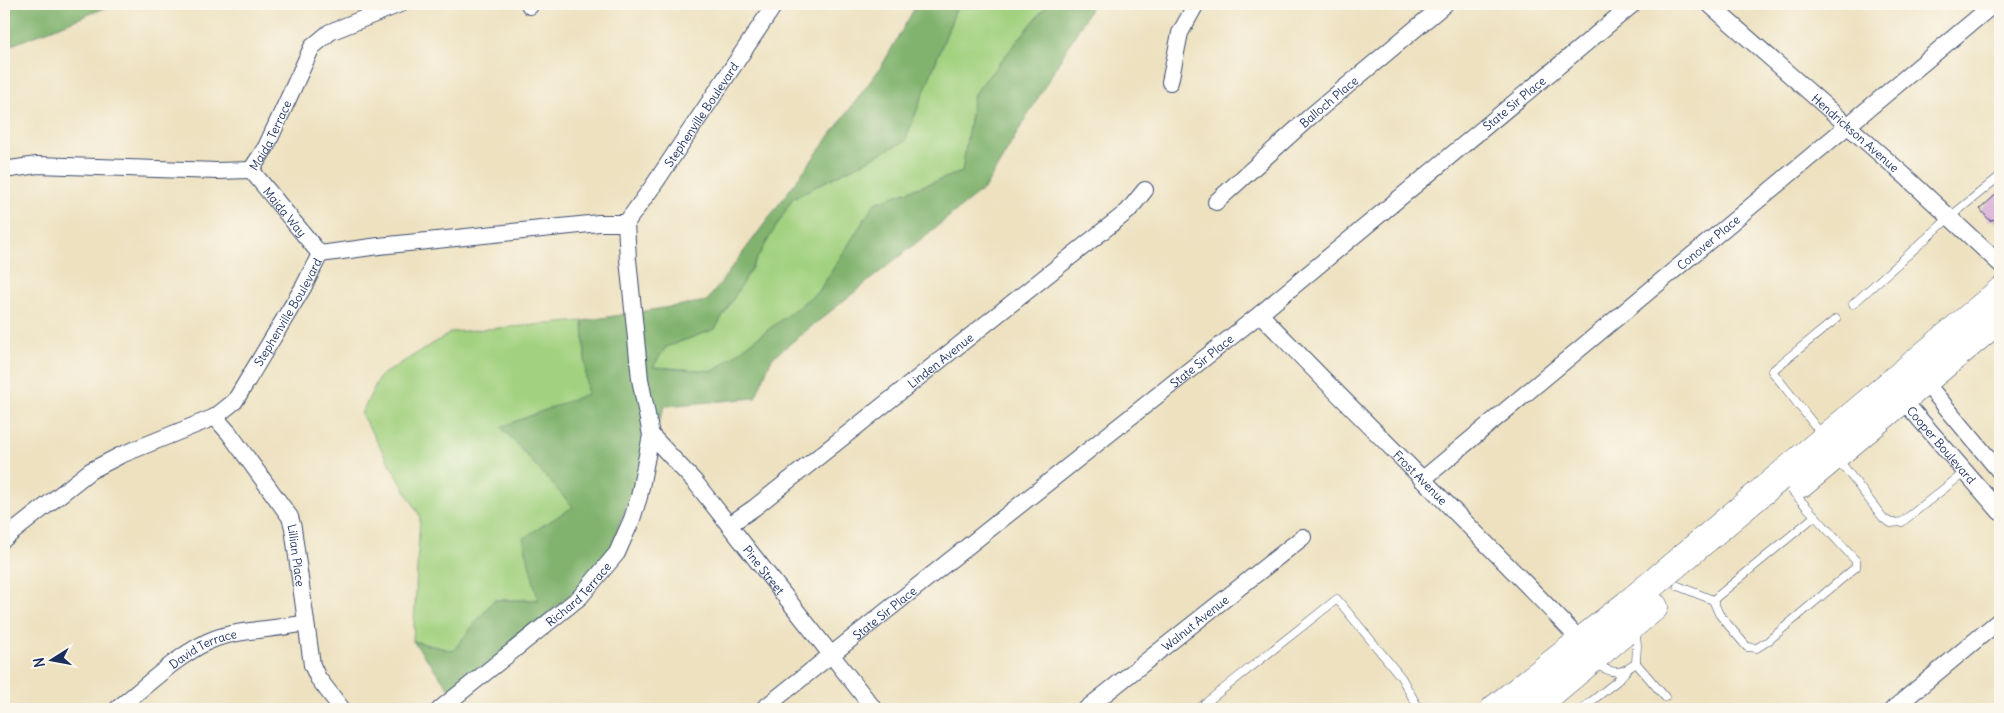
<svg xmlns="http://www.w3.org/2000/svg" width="2004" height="713" font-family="Delius,sans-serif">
	<rect width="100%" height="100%" fill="#fbf7ec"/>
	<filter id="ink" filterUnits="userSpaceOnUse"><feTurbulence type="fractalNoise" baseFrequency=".02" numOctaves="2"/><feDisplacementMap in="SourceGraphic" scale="10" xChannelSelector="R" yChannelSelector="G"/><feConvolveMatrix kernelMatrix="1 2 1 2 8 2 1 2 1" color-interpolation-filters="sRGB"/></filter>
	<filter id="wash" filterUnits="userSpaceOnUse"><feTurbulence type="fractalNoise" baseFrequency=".0096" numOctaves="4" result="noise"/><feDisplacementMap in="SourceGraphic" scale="20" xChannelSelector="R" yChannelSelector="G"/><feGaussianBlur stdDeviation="1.12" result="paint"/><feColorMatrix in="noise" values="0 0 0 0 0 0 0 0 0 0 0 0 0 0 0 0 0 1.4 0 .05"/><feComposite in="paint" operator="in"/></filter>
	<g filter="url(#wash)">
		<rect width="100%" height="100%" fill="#ede1c0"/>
		<g fill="#a2d17f" stroke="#5e806e">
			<polygon points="958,4 1048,4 974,94 962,172 875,203 819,291 714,371 652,367 666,347 715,329 793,198 905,141"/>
			<polygon points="583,321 587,394 573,508 539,600 494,600 453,651 413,641 420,516 361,414 380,376 452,332"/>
		</g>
		<g fill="#81b36e" stroke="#4e7166">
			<polygon points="4,4 115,4 4,48"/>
			<polygon points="917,4 958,4 905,141 793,198 715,329 666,347 653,367 714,371 819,291 875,203 962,172 974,94 1048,4 1093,4 985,188 772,358 755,398 665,406 604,565 454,695 413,641 453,651 494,600 538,600 523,538 573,507 501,427 587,394 583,321 707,301 881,67"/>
		</g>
		<g id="blocks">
			<polygon fill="#d5a7d6" points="2000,191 2000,227 1993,219 1990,221 1980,209"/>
		</g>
	</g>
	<g filter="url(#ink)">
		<use href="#blocks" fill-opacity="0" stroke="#3a4a6d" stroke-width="1"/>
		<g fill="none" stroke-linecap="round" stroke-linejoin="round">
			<g stroke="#3a4a6d" stroke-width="9">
				<g id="service">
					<polyline points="1853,304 1950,217 2000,176"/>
					<polyline points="1823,436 1772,371 1836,319"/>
					<polyline points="1838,459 1884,519 1891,523 1902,522 1965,472"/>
					<polyline points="1678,586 1713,600 1815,516 1792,491"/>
					<polyline points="1713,600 1719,614 1747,647 1757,648 1768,641 1856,567 1856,561 1815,516"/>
					<polyline points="1636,663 1665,697"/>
					<path d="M1595,664C1612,673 1620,676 1636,663L1637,645L1635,630"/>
					<polyline points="1198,709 1337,599 1401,677 1419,709"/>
					<polyline points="1582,709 1617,681 1626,671"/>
				</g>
			</g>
			<g stroke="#3a4a6d" stroke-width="18">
				<g id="minor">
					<polyline points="529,4 530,6"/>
					<path id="s1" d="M1709,4L1904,175L2000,264"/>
					<polyline points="1170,82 1180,33 1196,4"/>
					<polyline points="4,170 37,165 217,171 251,170"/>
					<path id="s2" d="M251,170L266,147L312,47L330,32L400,4"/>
					<path id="s3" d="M251,170L320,254"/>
					<path id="s4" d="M1216,202L1312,115L1445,4"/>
					<path id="s5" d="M1260,314C1366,424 1475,530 1580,640"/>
					<polyline points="1925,382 2000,472"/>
					<path id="s6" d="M1903,400L2000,512"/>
					<path id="s7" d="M215,417L229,433L290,517L293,528L312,665L318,678L342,709"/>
					<path id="s8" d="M651,435L695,482L874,709"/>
					<path id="s9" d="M1422,480L1994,4"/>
					<path id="s10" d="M729,525L754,508L1128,211L1145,190"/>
					<path id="s11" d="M4,539L90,471L121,455L215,417L235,401L304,286L320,254L379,246L599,223H626"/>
					<path id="s12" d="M117,709C144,688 182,651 214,639C240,629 276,630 305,623"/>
					<path id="s13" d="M440,709L580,597L617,553L632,519L639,497L651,435L640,379L628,259L626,223L653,186L775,4"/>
					<path id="s14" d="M763,709L1260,314L1633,4"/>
					<path id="s15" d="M1086,709L1303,537"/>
					<polyline points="1893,709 2000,620"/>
				</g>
			</g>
			<g stroke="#3a4a6d" stroke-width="29">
				<g id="trunk">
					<polyline points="1802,483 2000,318"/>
					<polyline points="1495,709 1627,605 2000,292"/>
					<polyline points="1532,709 1654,607"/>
				</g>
			</g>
			<use href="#service" stroke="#fff" stroke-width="8"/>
			<use href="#minor" stroke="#fff" stroke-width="16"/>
			<use href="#trunk" stroke="#fff" stroke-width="28"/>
		</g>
	</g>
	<g text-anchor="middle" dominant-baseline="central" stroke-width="4" stroke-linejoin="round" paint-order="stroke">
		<g font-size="12" fill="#1b2f5e" stroke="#fbf7ec">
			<text stroke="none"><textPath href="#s4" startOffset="151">Balloch Place</textPath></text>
			<text stroke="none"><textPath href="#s14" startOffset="965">State Sir Place</textPath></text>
			<text stroke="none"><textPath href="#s13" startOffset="706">Stephenville Boulevard</textPath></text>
			<text stroke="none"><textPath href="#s2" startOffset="40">Maida Terrace</textPath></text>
			<text stroke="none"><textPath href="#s1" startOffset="195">Hendrickson Avenue</textPath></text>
			<text stroke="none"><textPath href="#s3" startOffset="54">Maida Way</textPath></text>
			<text stroke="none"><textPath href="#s9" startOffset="372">Conover Place</textPath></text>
			<text stroke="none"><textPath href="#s11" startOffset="375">Stephenville Boulevard</textPath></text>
			<text stroke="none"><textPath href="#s10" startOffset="268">Linden Avenue</textPath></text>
			<text stroke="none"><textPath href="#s14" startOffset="560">State Sir Place</textPath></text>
			<text stroke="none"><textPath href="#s6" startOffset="59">Cooper Boulevard</textPath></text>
			<text stroke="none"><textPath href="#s5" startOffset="229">Frost Avenue</textPath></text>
			<text stroke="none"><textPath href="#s7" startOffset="164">Lillian Place</textPath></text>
			<text stroke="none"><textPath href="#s8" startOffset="176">Pine Street</textPath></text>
			<text stroke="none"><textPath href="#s13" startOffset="180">Richard Terrace</textPath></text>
			<text stroke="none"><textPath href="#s14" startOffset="155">State Sir Place</textPath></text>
			<text stroke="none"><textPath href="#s15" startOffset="139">Walnut Avenue</textPath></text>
			<text stroke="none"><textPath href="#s12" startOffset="106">David Terrace</textPath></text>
		</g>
	</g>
	<rect width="2004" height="713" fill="none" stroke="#fbf7ec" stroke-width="20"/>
	<g transform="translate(52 660) rotate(259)" stroke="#fbf7ec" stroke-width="4" paint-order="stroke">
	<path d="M0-4L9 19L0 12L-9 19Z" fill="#1b2f5e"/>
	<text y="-8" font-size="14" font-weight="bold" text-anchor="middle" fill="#1b2f5e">N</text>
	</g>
</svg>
